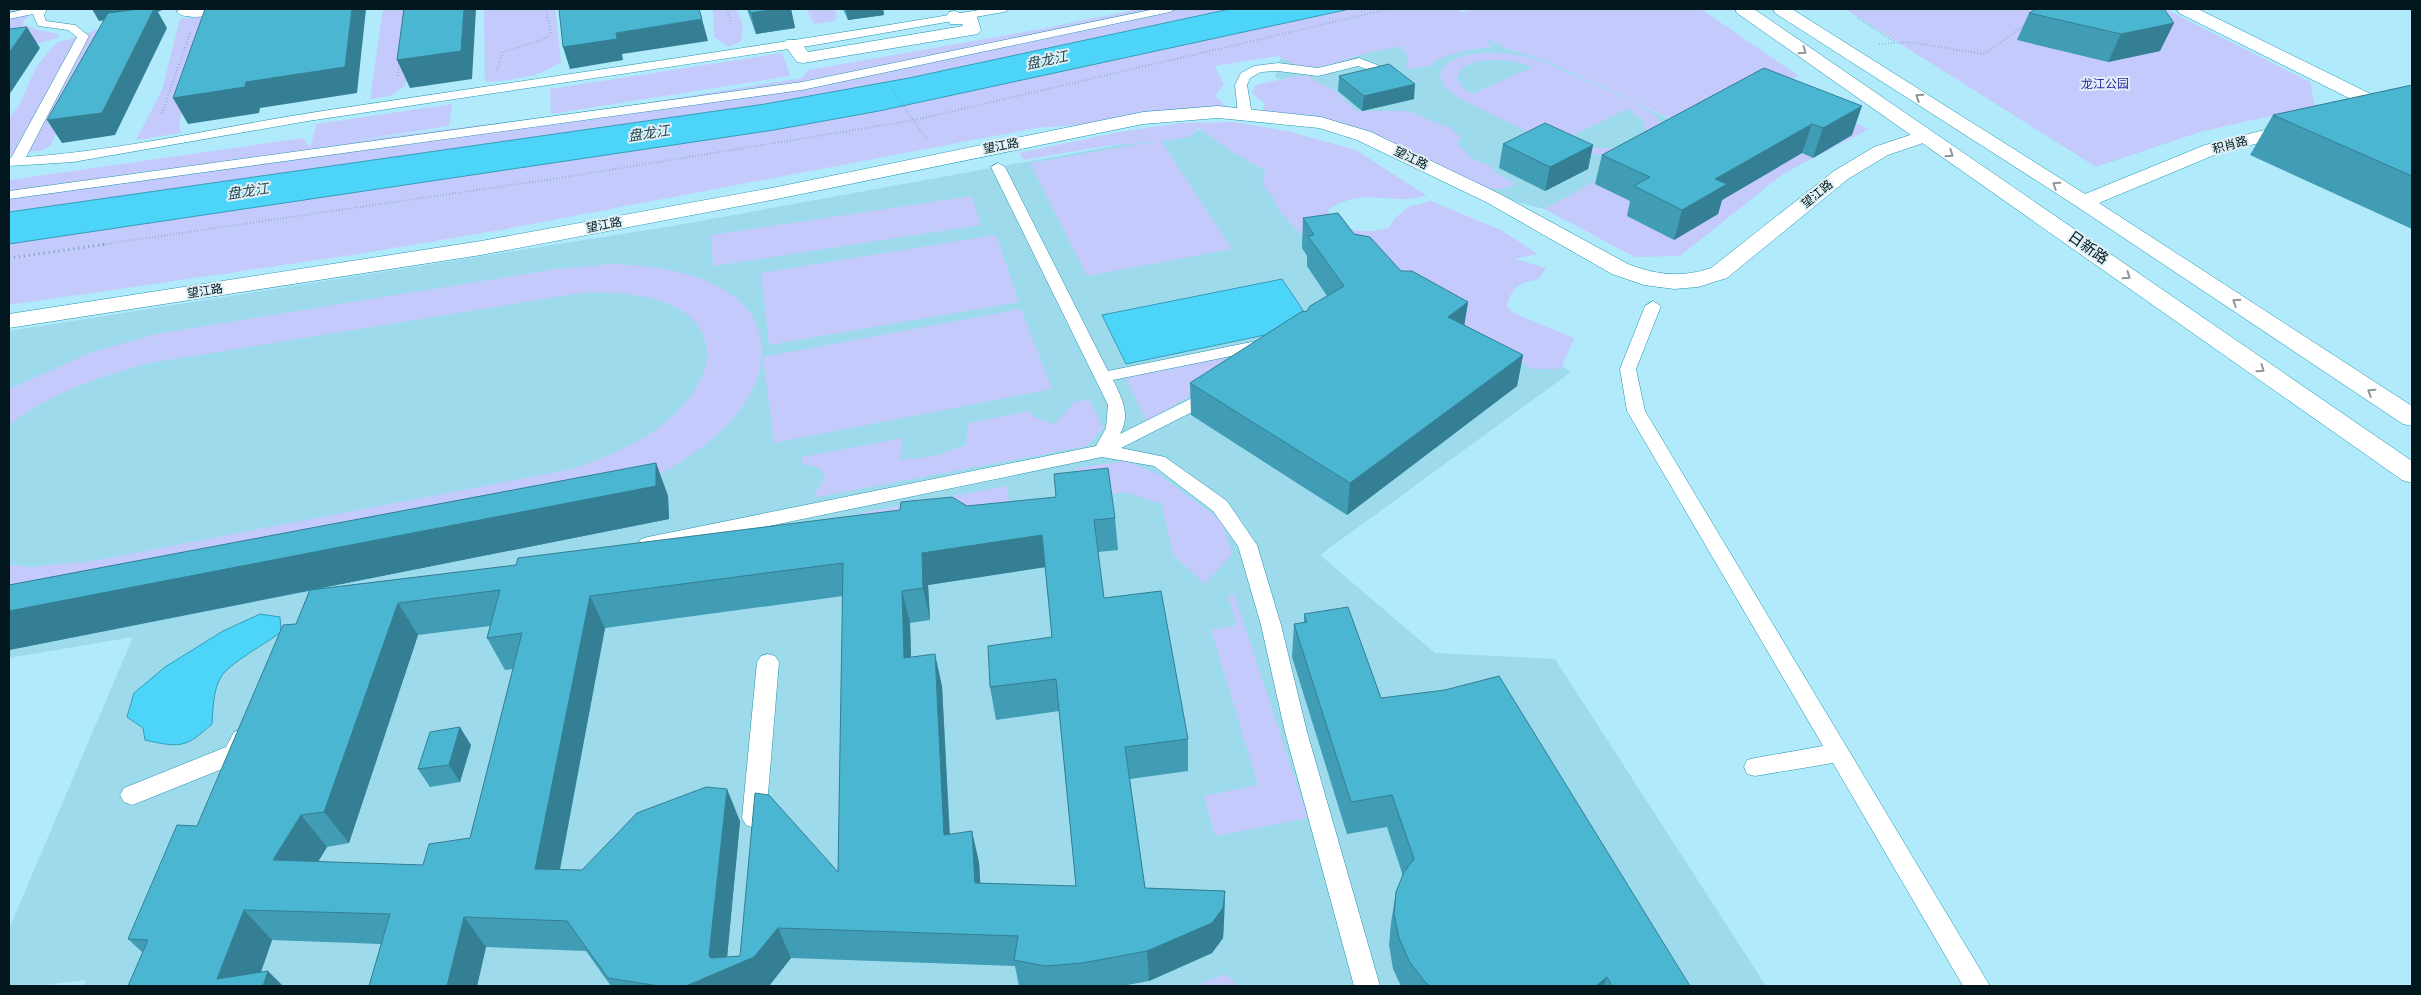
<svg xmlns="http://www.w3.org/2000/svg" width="2421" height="995" font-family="'Alegreya Sans','Noto Sans SC',sans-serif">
	<rect width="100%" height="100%" fill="#b0eafb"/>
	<g fill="#9ddaec">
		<polygon points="1445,16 1506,48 1549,62 1692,130 1544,209 1506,199 1275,77 1280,59"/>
		<polygon points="1218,127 1251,152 1287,198 1571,372 1320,555 1435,653 1555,659 1766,986 86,986 85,980 37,986 9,986 9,929 133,637 9,658 9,331 673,226"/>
	</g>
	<g fill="#c4cbfc" fill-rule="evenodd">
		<polygon points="15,9 33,9 22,24 38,30 59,34 58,38 40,43 9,47 9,12"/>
		<polygon points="383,9 412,9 411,44 405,86 390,96 370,99"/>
		<path d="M484,9H555L561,62C536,78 514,80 485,82Z"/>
		<polygon points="713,9 737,9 743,26 741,41 729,47 714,37"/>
		<polygon points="806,9 835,9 837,13 835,21 814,24"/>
		<path d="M1139,9H1461L1458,10L1462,12L1474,9H1701L1799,76L1769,88L1869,129L1783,174L1680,256L1635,257L1544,209L1692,129L1549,62L1506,48L1488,39L1492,47L1463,51L1435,60L1431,66L1406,69L1408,56L1399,46C1389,50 1378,49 1368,53C1356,57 1321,68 1308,68C1297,67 1288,62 1279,56L1215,66L1224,85L1215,96L1227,107L1187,117L1036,128L506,229L352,255L9,305V180L303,138L310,147L317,124L452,104L449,126L345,142L601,110L802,78L808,70L1036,30Z"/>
		<polygon points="1845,9 2165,9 2310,82 2315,106 2200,132 2096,167"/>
		<polygon points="213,14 195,79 179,121 181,133 136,140 162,90 180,19"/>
		<polygon points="104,28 51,145 43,150 9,155 9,118 20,104 36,67 56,43"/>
		<polygon points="782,53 790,76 551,114 550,89"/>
		<path d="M1492,53L1520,55L1544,62L1637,104L1656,116L1662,123L1612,156L1581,153L1553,144L1460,99L1444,87L1440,74C1448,55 1474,53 1492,53ZM1489,60L1512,61L1533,67L1472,94L1464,89L1457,78L1462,68L1478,61ZM1627,109L1643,120L1646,132C1640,136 1633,143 1626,146C1606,152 1584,145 1565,139Z"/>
		<path d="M1297,76H1309L1313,80L1334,90L1356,111H1408L1452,129L1461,138L1457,144L1473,159L1490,166C1494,174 1508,178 1515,185L1500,189L1482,188L1363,129L1267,119L1263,108L1265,104L1252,93L1255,85Z"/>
		<path d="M1235,122L1287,131L1356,150L1427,196C1418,197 1408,200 1399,199C1371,198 1353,193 1328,210L1333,223C1354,231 1368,235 1390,227L1393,220L1408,207L1431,201L1501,230L1538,254L1515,259L1546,268L1539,279C1519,283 1512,286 1507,306L1513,313L1574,338L1561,369H1532L1478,340L1329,242L1300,234L1278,209L1273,196L1262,185L1266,171L1231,151L1199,128L1189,137L1161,141L1232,249L1087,276L1030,163L1159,141L1105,146L1024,160L1019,153L1119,132L1181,123Z"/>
		<polygon points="972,196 981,225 713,266 711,235"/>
		<polygon points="996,235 1019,302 769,345 761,273"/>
		<path d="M612,264C668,266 762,279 762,353C762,377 749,400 734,417C707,448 674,467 639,486L9,619V565L30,567L93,561L572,469C613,455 654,438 683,405C697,391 708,371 707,351C703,295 622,291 581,293L149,363C100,376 49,394 9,425V389L90,353L156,334L556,269Z"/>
		<polygon points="1021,309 1052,389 774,443 763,357"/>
		<polygon points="1223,358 1230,372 1147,422 1125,377"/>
		<polygon points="1089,399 1103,429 1087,446 812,498 825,478 820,468 802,464 802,457 903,438 900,460 936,456 966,445 968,423 1029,411 1035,418 1055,424 1074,402"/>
		<polygon points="1125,461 1158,474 1222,521 1232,554 1205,584 1173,555 1162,504 1124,492 1081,498 1076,468"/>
		<polygon points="1007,486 1013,531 863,543 861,513"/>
		<polygon points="1234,594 1308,818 1215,836 1204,796 1258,785 1211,630 1237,625 1228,595"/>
		<polygon points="1225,974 1240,986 1196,986"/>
	</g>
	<g fill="#4cd5f8" stroke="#369cb6">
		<polygon points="1230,9 1350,9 879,111 774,130 9,244 9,212 765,104 909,78"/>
		<polygon points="1282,279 1313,325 1126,364 1102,315"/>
		<path d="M260,614L280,617L281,632C267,643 228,664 221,677C213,690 213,709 212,724C185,748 181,748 145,740L143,728L127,717L134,693L165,667L223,631Z"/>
	</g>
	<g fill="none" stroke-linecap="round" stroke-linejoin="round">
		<g stroke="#1d94af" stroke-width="1">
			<g id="lane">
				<path d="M26,9H47L44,15L46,21L75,25L89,36L26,157C128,150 228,125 329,110C548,77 767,46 985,9H1010L1004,12L815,45L308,121L73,162L9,166V158H11L77,37L68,30L38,26L33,14L9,19V13Z"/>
				<path d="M179,9H237L231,12C218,14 186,22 177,12Z"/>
				<polygon points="1155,9 1176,9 1170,12 802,90 9,199 9,191 802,82"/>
				<polygon points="1359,58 1398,73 1400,76 1394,80 1358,66 1318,76 1278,71 1261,72 1250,78 1247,85 1252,115 1245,119 1238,115 1235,85 1241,73 1254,66 1278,63 1318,68"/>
				<path d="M998,163L1005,167L1108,371L1271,338L1277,340L1279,343L1277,346L1271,348L1113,380C1122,398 1131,415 1120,434L1188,400L1206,388H1218L1221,392L1200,408L1121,448L1165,457L1227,501L1257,545L1281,625L1307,732L1380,986H1354L1285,732L1261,625L1238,546L1213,511L1154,466L1102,457L648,551L641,549L638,544L641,539L648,537L1096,446L1106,428L1108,405L991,167Z"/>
				<polygon points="1653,301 1661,306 1636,369 1645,411 1990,986 1963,986 1833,763 1755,776 1747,774 1744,767 1747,760 1755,758 1823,746 1627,411 1620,369 1645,306"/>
				<polygon points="768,654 775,656 779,662 766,818 762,825 754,828 746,825 742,818 757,662 761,656"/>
				<polygon points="242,729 250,732 253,738 242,761 140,802 132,805 124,802 120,795 124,788 226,747 234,732"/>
			</g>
		</g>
		<g stroke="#1d94af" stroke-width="1">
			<g id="street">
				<polygon points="2177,9 2198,9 2389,103 2391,107 2389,111 2375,111 2179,13"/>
				<polygon points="955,11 962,14 976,14 981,30 978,34 803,63 797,62 784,44 787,40 799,40 808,52 963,26 962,24 950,24 947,16 949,12"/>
				<path d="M1218,106L1321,117L1371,132L1500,194L1628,264C1656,275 1682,278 1711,268L1834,171L1874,147L1925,130L1932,132L1935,136L1932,140L1888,155L1848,179L1727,278L1698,287L1674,289L1644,285L1612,274L1486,202L1357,140L1319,128L1218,118L1143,124L777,199L481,255L9,328V314L481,241L777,187L1143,112Z"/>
			</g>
		</g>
		<g stroke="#1d94af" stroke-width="1">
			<g id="secondary">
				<polygon points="1735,9 1754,9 2412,461 2412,483 2402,480 1737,13"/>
				<polygon points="1773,9 1792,9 2085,194 2205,145 2296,122 2303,124 2306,128 2303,132 2219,153 2099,203 2412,406 2412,426 2403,424 2076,206 1775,13"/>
			</g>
		</g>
		<g stroke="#73a1ae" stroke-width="2" stroke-dasharray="0.5 2.5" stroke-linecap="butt">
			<polyline points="727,9 731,22"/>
			<polyline points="1858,18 1895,42"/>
			<polyline points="401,38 403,9"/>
			<polyline points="1879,44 1908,42 1984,54 2025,25"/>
			<polyline points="497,70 503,52 542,40 551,34 546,9"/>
			<polyline points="398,76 399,62"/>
			<polyline points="890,87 928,141"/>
			<polyline points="162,113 190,33"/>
			<polyline points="99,245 573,176 915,120 1389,9"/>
		</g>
		<polyline stroke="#73a1ae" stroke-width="3" stroke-dasharray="1 4" stroke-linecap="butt" points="9,258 107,244"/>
		<use href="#lane" fill="#fff" fill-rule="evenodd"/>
		<use href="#street" fill="#fff" fill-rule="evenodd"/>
		<use href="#secondary" fill="#fff" fill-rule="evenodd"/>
	</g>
	<g fill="#409db5" fill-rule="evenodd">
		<polygon points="747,9 791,9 795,28 756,34"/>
		<polygon points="843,9 883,9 884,15 848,20"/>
		<polygon points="2164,9 2160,51 2108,62 2017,40 2029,13"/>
		<polygon points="1764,68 1852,135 1813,158 1802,153 1722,200 1718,214 1674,240 1627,216 1630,201 1595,184 1602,155"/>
		<polygon points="1339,76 1414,99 1362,111 1338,91"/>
		<polygon points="2412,85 2412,229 2250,155 2273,115"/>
		<polygon points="1503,144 1593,145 1588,169 1545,191 1499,168"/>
		<polygon points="1303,218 1354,234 1401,271 1468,302 1464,325 1523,355 1517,386 1347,515 1191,415 1190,383 1307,311 1327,296 1307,266 1307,256 1302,248"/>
		<path d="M656,463L668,496L669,519L317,589L516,565L967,506L1115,518L1118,550L1098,552L1104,598L1188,739V771L1130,779L1145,888L1225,891L1224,921L1223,938L1212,953L1149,981L1122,986H1019L1015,966L791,958L769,986H611L586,951L486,947L477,986H369L381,944L272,940L261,972L283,986L142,952L128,939L197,826L296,624L309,591L9,650V585ZM1045,567L1052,637L990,687L996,720L1059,711L1076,886L980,883L979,862L950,834L942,686L911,657L910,623L930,620L928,585ZM843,596L838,872L740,956L727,957L740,821L582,870H560L605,628ZM490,626L487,638L505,670L513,669L470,838L423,865L318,862L327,847L349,843L418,635Z"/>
		<polygon points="1304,614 1381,698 1690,986 1401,986 1393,969 1389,945 1391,923 1396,892 1403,876 1387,827 1347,834 1292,657 1294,624 1304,622"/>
		<polygon points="471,745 460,782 430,787 418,769"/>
	</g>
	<g fill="#347f93">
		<polygon points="92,9 164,9 158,12 167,28 115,135 62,143 47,120 113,19 99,21"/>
		<polygon points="352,9 366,9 357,93 260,108 259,113 188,124 173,98 246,82"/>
		<polygon points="464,9 476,9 472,79 410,88 397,60"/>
		<polygon points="776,9 791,9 795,28 756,34 751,13"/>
		<polygon points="846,9 883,9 884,15 848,20"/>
		<polygon points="702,19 708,41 622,54 623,60 570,69 563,47 616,33"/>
		<polygon points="2174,23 2160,51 2108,62 2121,34"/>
		<polygon points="27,27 40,48 9,95 9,53"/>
		<polygon points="1415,84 1414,99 1362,111 1364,96"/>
		<polygon points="1862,106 1852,135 1813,158 1823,128"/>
		<polygon points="1812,124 1802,153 1722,200 1718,214 1674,240 1682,210 1715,179"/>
		<polygon points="1593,145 1588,169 1545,191 1550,167"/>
		<polygon points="1468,302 1463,333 1448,317"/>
		<polygon points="1523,355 1517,386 1347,515 1350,483"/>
		<polygon points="656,463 668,496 669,519 9,650 9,611"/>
		<polygon points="1042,535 1046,567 928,585 930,620 923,588 922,553"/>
		<polygon points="902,591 910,623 912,690 904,658"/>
		<polygon points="590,596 605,628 554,900 535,869"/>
		<polygon points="398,603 418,635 349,843 324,812"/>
		<polygon points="935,654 942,686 951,867 944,835"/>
		<polygon points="460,727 471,745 460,782 449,765"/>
		<polygon points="727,789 740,821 726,969 778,928 791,958 769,986 686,986 709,956"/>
		<polygon points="301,815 327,847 300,891 273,860"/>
		<polygon points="972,831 979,862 982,913 975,883"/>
		<polygon points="1225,891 1224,921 1223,938 1212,953 1149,981 1147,951"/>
		<polygon points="244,910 272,940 256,986 217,979"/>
		<polygon points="464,917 486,947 477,986 447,986"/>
		<polygon points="268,971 283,986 263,986"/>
		<polygon points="1607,977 1603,986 1596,986"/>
	</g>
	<g fill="#4bb6d2" stroke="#347f93" fill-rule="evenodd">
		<polygon points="113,9 119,9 111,12"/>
		<polygon points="139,9 154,9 102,113 47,120 108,13"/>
		<polygon points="205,9 352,9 345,67 246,82 245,87 173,98"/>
		<polygon points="404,9 464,9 461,51 397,60"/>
		<polygon points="559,9 699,9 702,19 616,33 617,39 563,47"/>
		<polygon points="749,9 776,9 751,13"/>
		<polygon points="2036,9 2164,9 2174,23 2121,34 2029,13"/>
		<polygon points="27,27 9,53 9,29"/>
		<polygon points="1389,64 1415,84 1364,96 1339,76"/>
		<polygon points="1764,68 1862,106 1823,128 1812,124 1715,179 1727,184 1682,210 1634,186 1650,177 1602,155"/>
		<polygon points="2412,85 2412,176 2273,115"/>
		<polygon points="1545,123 1593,145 1550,167 1503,144"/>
		<polygon points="1338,213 1354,234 1370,237 1401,271 1412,271 1468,302 1448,317 1523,355 1350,483 1190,383 1301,312 1307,311 1310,306 1344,286 1308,236 1314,235 1303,218"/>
		<polygon points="656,463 656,486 9,611 9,585"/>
		<path d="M1108,468L1115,518L1094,520L1104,598L1161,591L1188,739L1125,747L1145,888L1225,891L1223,908L1212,923L1147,951L1082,963L1045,966L1014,960L1018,936L778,928L754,957L686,986H659L608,978L567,921L464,917L447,986H369L390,914L244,910L217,979L268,971L263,986H128L148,940L128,939L177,825L197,826L283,625L296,624L310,590L516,565L518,558L900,510L901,502L952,497L967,506L1056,497L1054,474ZM1042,535L1052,637L988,646L990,687L1056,679L1076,886L975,883L972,831L944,835L935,654L904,658L902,591L923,588L922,553ZM843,563L838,872L769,795L755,793L740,956L711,958L709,956L727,789L706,787L637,813L582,870L535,869L590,596ZM500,590L487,638L522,633L470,838L429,844L423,865L273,860L301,815L324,812L398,603Z"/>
		<polygon points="1348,607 1381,698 1445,690 1499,676 1690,986 1612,986 1607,977 1596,986 1430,986 1425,982 1409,961 1399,938 1394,914 1396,892 1404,872 1414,859 1392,795 1351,802 1294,624 1307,622 1304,614"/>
		<polygon points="460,727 449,765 418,769 430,732"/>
	</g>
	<defs><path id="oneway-chevron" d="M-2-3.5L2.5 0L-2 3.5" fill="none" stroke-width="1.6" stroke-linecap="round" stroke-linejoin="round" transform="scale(1.25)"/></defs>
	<g stroke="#8d9799">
		<use href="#oneway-chevron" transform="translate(1803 51) rotate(35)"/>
		<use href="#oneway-chevron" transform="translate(1919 97) rotate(-147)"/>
		<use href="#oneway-chevron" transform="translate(1950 154) rotate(34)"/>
		<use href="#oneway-chevron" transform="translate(2056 185) rotate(-147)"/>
		<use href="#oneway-chevron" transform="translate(2127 276) rotate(35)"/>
		<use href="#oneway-chevron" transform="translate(2236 302) rotate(-147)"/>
		<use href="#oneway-chevron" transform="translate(2261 369) rotate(35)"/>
		<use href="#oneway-chevron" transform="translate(2371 392) rotate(-147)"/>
	</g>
	<g text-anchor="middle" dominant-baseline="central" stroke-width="4" stroke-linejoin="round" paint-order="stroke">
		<g font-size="12" fill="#3627a3" stroke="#def0f6">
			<text x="2105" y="84">龙江公园</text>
		</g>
		<g font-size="12" fill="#02171d" stroke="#def0f6">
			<text transform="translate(2230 145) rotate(-15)">积肖路</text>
			<text transform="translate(1001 146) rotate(-11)">望江路</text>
			<text transform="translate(1411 158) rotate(26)">望江路</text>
			<text transform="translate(1817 194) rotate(-39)">望江路</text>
			<text transform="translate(604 225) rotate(-11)">望江路</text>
			<text transform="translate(205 291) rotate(-9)">望江路</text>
		</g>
		<g font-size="14" font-style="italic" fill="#29464e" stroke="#def0f6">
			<text transform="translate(1047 61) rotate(-12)">盘龙江</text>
			<text transform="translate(649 134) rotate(-8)">盘龙江</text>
			<text transform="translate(248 192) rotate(-8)">盘龙江</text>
		</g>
		<g font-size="15" fill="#02171d" stroke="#def0f6">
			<text transform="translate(2088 248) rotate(35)">日新路</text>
		</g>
	</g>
	<rect width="2421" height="995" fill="none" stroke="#02171d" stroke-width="20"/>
</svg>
